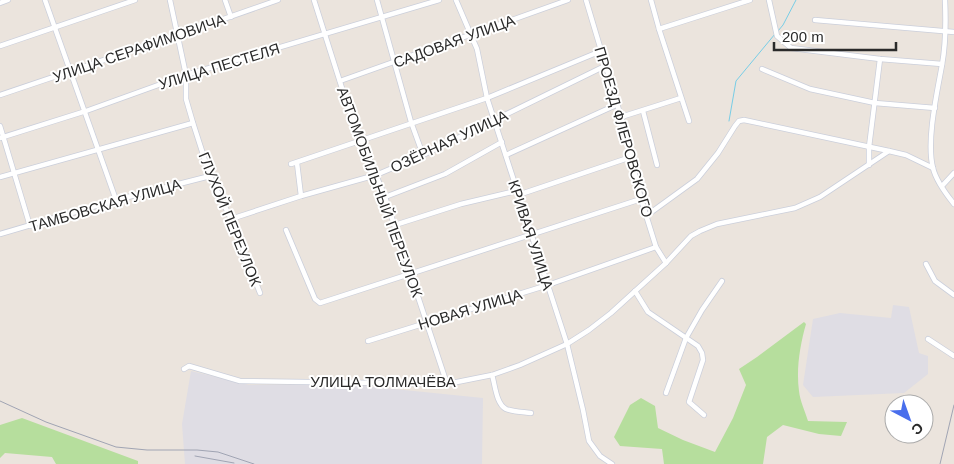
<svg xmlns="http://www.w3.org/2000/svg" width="954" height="464" font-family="Helvetica,sans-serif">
	<rect width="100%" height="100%" fill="#ebe4dd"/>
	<g fill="#dfdde4">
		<polygon points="893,305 909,307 919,353 928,356 928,374 904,393 813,397 803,385 813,319 840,313 891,318"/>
		<polygon points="191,371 249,385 355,385 483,398 482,464 185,464 182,424"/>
	</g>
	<g fill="#b6de9d">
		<path d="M804,322L806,324C800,345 796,369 799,391C800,401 805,411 808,421L847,422L841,436L819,434L783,425L767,437L763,464H664L662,449L620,446L614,437L630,405L641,398L655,406L658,428L683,440L715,452L733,418L746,385L739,369L757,357Z"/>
		<polygon points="22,418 138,461 138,464 56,464 52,457 5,453 0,458 0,425"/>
	</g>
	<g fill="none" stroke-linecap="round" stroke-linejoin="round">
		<g stroke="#78cde6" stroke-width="1">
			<polyline points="778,31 783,25 796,0"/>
			<polyline points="729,121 736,81 775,34"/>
		</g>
		<g stroke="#cbcfdb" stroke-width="6">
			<g id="minor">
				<polyline points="45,0 116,200"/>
				<polyline points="170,0 186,75 186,99 193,123 210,176 231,219 260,293"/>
				<polyline points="225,0 231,17"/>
				<polyline points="314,0 347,104 385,197 447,384"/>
				<polyline points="377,0 411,122 423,155"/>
				<polyline points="456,0 477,49 487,98 567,344 583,410 589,441 600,456 612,464"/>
				<polyline points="586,0 621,117 641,199 656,247 666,263"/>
				<polyline points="651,0 659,29 689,121"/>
				<polyline points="769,0 777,36 791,48 880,59 942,64"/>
				<path d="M945,0C946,22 946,43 942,65C937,93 926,141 933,168C936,181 946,194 954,204"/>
				<polyline points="0,3 8,0"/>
				<polyline points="815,20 954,32"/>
				<polyline points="659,29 750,0"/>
				<polyline points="0,46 135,0"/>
				<polyline points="762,69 810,89 875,103 935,108"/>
				<polyline points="340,81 568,0"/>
				<polyline points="0,95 178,35 278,0"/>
				<polyline points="643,111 657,165"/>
				<polyline points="621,117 681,98"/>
				<polyline points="0,126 30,226"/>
				<polyline points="0,138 86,111 186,75 439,0"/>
				<polyline points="506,155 616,105"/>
				<polyline points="297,163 301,196"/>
				<polyline points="291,164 487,98 601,51"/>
				<polyline points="869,165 869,147 880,59"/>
				<polyline points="0,177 193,123"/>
				<polyline points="942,186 954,173"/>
				<polyline points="518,195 631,157"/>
				<polyline points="385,197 445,174 502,142"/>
				<polyline points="646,216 697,179 718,153 735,126 739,121 744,120 889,151"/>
				<polyline points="231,219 301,196 376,175 423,155 605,66"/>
				<polyline points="395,225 461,204 516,191"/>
				<polyline points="286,230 315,299 320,303 641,199"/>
				<polyline points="0,234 116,200 210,176"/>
				<polyline points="926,264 935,281 954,295"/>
				<polyline points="635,291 648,312 698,346 702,353 703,360 689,402 704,415"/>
				<polyline points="928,339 954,356"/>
				<polyline points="368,341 548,285 656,247"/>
				<polyline points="184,369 189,366 240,381 447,384 492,375 520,365 567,344 589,330 611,313 666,263 691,236 700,231 717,224 795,208 820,197 889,151 906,155 933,168"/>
				<path d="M492,375C495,384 496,404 506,409C513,412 524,412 531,413"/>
				<polyline points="666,393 686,338 702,310 722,281"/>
			</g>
		</g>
		<use href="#minor" stroke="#fff" stroke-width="4.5"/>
		<g stroke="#a0a4b3" stroke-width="1">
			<polyline points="0,401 46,422 116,447 147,450 197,450 218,452 254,464"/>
			<polyline points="195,456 234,463"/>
			<polyline points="940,464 954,405"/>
		</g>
	</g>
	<g text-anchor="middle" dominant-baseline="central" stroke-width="4" stroke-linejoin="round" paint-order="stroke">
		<g font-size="15" fill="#2a2a2a" stroke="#fff">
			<text transform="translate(454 41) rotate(-20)">САДОВАЯ УЛИЦА</text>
			<text transform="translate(139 48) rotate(-19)">УЛИЦА СЕРАФИМОВИЧА</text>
			<text transform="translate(219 66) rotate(-17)">УЛИЦА ПЕСТЕЛЯ</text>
			<text transform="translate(624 132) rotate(74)">ПРОЕЗД ФЛЕРОВСКОГО</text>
			<text transform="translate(449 141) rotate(-25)">ОЗЁРНАЯ УЛИЦА</text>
			<text transform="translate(380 192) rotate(70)">АВТОМОБИЛЬНЫЙ ПЕРЕУЛОК</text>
			<text transform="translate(105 205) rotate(-16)">ТАМБОВСКАЯ УЛИЦА</text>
			<text transform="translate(230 219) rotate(68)">ГЛУХОЙ ПЕРЕУЛОК</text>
			<text transform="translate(531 235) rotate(72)">КРИВАЯ УЛИЦА</text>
			<text transform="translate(470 309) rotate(-17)">НОВАЯ УЛИЦА</text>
			<text x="383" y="381">УЛИЦА ТОЛМАЧЁВА</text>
		</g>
	</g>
	<g transform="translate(909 419) rotate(139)"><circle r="24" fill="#ffffff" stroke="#aaaaaa"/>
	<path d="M0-4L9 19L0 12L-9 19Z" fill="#496eec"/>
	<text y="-8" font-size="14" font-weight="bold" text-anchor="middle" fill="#2a2a2a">С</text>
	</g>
	<path d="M774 42v8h122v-8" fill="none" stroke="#2a2a2a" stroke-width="2.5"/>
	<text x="782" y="42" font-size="15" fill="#2a2a2a" stroke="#ffffff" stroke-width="4" paint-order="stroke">200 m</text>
</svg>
